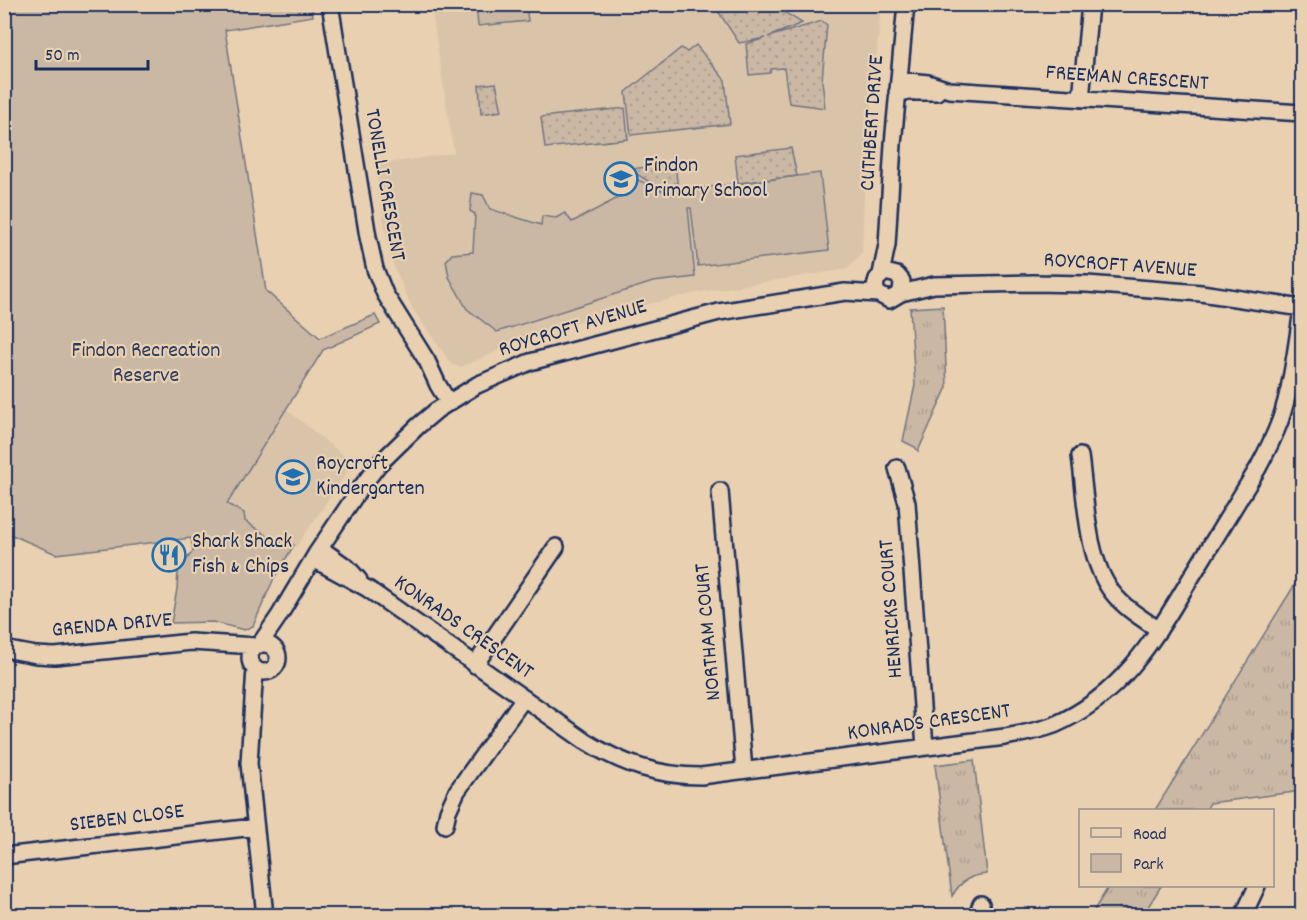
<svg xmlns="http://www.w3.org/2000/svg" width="1307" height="920" viewBox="0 0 1307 920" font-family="Dekko,sans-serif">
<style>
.built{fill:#d9c4aa}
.grass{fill:url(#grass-tufts);stroke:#727481;stroke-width:1.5}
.park{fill:#cab8a4;stroke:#727481;stroke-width:1.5}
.garden{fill:url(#garden-dots);stroke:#727481;stroke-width:1.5}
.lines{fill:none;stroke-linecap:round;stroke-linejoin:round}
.minor-casing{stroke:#1b2f5e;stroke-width:20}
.minor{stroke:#e8d0b0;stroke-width:15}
.labels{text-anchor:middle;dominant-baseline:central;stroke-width:4.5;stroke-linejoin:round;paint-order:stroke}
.street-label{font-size:22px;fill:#1b2f5e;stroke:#e8d0b0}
.poi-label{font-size:22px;fill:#1b2f5e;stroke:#e8d0b0;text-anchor:start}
.park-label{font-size:22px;fill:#2c3d65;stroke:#e8d0b0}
</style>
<defs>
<pattern id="grass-tufts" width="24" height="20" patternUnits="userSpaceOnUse" patternTransform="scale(1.5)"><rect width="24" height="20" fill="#cab8a4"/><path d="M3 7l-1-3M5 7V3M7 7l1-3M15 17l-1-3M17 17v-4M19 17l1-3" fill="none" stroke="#ad9e90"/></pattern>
<pattern id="garden-dots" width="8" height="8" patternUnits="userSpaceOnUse" patternTransform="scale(1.5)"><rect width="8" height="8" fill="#cab8a4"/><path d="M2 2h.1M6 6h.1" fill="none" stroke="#ad9e90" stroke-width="1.8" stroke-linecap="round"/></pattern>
</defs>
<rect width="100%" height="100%" fill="#e8d0b0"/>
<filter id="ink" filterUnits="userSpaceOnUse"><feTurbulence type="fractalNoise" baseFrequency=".0167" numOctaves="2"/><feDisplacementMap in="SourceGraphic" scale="12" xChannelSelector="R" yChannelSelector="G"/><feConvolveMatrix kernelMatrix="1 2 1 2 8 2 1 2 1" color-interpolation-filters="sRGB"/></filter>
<g filter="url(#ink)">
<path class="built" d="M431,5H881L864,192L862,253L847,269L700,292L590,318L516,343L461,367L452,365L413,309L393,265L387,240L375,165L454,153Z
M286,409L353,463L296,547L286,541L278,543L244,521L227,504Z"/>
<path class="grass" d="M943,306L947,387L918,451L915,447L903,441L915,385L910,308Z
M1302,573V791L1210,803L1206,810H1155Z
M974,760L987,874C970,875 961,881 952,896L935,765Z
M1109,886H1161L1143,915H1091Z"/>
<path class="park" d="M5,4L311,5L313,16L225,30L266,291L320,338L375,315L380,324L323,350L227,504L244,513L245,521L278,543L286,541L294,545L274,578L253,626L244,630L213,622L171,623L177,589L178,571L193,551L191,538L56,554L5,532Z
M476,5H526L528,21L478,26Z
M820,173L829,250L698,266L691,208H688L695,277L653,282L497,332L467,309L449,277L446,261L452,254L473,252L475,214L470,211L472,193L483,195L490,209L541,225L542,216L556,218L565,213L572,222L618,198L623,179L629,176L672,195L689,193V190Z"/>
<path class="garden" d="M714,5H781L779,9L802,23L768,37L822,21L827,25L822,80L825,108L789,103L784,68L771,69L770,73L749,75L746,44L766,38L739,43Z
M696,45L725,80L730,124L631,135L626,92L681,48L687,52Z
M496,83L502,111L481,114L479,85Z
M625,108L628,139L545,148L541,117Z
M791,148L797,176L738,183L735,155Z
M675,163L678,191L663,190L633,172L631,169Z"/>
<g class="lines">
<defs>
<path id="minor" d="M330,4L368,237L375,269L385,294L427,361L438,385L449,403
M899,80L928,83L949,90L1302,113
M897,92H937
M1081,99L1090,4
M881,274L887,245L893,144L906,4
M901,293L902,281L897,275L885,272L877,279L875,287L878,294L889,300L901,293L934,285L1033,283L1087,284L1201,293L1302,308
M1080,456C1086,498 1086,558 1112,592C1124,608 1143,619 1159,630
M897,468L907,503L925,747
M720,491L744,770
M320,548L348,568L359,580
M313,559L368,589L585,741C622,764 658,776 701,776L1005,737C1021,734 1038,731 1054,725C1121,696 1153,641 1189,581C1212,544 1235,506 1258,468C1266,453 1274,437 1280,421C1292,386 1296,347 1302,310
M260,644L279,616L316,554L359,490L379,464L418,426L437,410L477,385L530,362L719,312L845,292L878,294
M250 658a14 14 0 1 1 28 0a14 14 0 1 1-28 0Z
M4,649L36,655L55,656L191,642L256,646
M475,665L556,547
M255,668L249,763L265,916
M445,825L448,811L457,791L524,698
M4,856L254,827
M977,916L981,904
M1243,916L1257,886"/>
</defs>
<use href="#minor" class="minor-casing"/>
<use href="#minor" class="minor"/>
</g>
</g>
<defs>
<symbol id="school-ring" viewBox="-11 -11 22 22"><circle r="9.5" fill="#e8d0b0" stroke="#1f6fb2" stroke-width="1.5"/><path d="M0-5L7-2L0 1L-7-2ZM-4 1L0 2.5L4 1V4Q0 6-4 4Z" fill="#1f6fb2"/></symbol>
<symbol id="restaurant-ring" viewBox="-11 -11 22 22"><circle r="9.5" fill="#e8d0b0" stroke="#1f6fb2" stroke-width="1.5"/><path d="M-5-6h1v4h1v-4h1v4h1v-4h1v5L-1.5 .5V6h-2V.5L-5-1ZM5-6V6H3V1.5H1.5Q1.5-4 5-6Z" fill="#1f6fb2"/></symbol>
</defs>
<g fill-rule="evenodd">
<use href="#school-ring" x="602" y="160" width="38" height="38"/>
<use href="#school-ring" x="274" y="458" width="38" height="38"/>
<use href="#restaurant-ring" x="150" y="536" width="38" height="38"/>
</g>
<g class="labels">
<g class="street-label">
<text transform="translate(1127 79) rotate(4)">FREEMAN CRESCENT</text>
<text transform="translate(873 123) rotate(-86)">CUTHBERT DRIVE</text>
<text transform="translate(384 185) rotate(80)">TONELLI CRESCENT</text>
<text transform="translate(1120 266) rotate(4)">ROYCROFT AVENUE</text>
<text transform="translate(573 329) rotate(-17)">ROYCROFT AVENUE</text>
<text transform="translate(892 609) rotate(-94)">HENRICKS COURT</text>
<text transform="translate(112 626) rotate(-5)">GRENDA DRIVE</text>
<text transform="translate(463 628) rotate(35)">KONRADS CRESCENT</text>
<text transform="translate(709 632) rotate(-95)">NORTHAM COURT</text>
<text transform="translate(929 723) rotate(-8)">KONRADS CRESCENT</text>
<text transform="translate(127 819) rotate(-7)">SIEBEN CLOSE</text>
</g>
<g class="poi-label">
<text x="644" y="166">Findon<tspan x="644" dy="25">Primary School</tspan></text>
<text x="316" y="464">Roycroft<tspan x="316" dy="25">Kindergarten</tspan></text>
<text x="192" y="542">Shark Shack<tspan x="192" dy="25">Fish &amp; Chips</tspan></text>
</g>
<g class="park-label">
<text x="146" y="351">Findon Recreation<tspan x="146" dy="25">Reserve</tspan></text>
</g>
</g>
<rect width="1307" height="920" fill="none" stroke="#e8d0b0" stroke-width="24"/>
<rect x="12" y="12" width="1283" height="896" fill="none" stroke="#1b2f5e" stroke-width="2" filter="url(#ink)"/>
<rect x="1079" y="809" width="195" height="78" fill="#e8d0b0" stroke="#96908f" stroke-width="1.5"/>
<rect x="1091" y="828" width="30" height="9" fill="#e8d0b0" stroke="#96908f" stroke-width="1.5"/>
<text x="1133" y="839" font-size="18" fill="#1b2f5e">Road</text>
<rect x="1091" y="854" width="30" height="18" fill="#cab8a4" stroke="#96908f" stroke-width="1.5"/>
<text x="1133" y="869" font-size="18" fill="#1b2f5e">Park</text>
<path d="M36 60v9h112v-9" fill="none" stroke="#1b2f5e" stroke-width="3"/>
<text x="45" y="60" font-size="18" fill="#1b2f5e" stroke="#e8d0b0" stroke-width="4.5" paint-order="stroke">50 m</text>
</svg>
